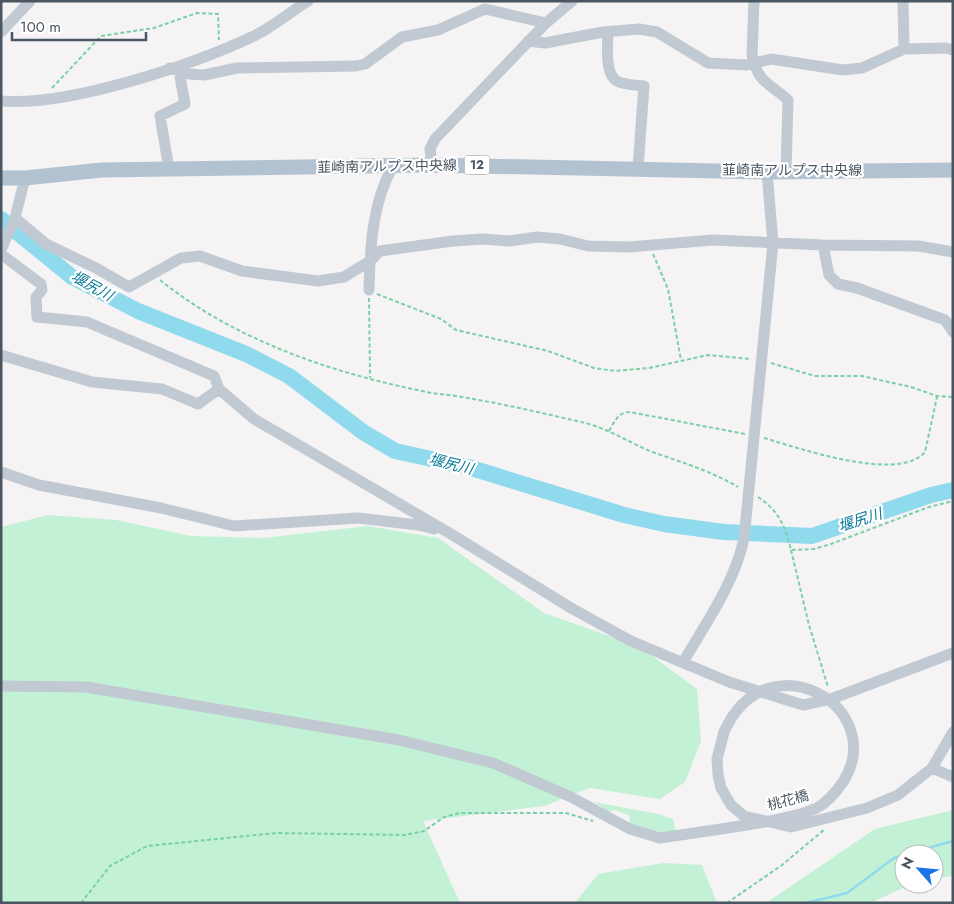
<svg xmlns="http://www.w3.org/2000/svg" width="954" height="904" viewBox="0 0 954 904" font-family="Jost,'Noto Sans JP',sans-serif">
<style>
.green{fill:#c3f1d5}
.lines{fill:none;stroke-linecap:round;stroke-linejoin:round}
.stream{stroke:#90daee;stroke-width:2.5}
.river{stroke:#90daee;stroke-width:16}
.path{stroke:#7ad0a6;stroke-width:2;stroke-dasharray:4 2.5;stroke-linecap:butt}
.minor{stroke:#c1cad2;stroke-width:11}
.major{stroke:#b3c2d1;stroke-width:15}
.minor-bridge{stroke:#c1cad2;stroke-width:11}
.labels{text-anchor:middle;dominant-baseline:central;stroke-width:4.5;stroke-linejoin:round;paint-order:stroke}
.shield{fill:#fff;stroke:#808990;stroke-width:1}
.shield-label{font-size:12px;font-weight:bold;fill:#4a5661}
.street-label{font-size:14px;fill:#4a5661;stroke:#fff}
.water-label{font-size:15px;font-style:italic;fill:#0c7c9b;stroke:#fff}
</style>
<rect width="100%" height="100%" fill="#f5f3f3"/>
<path class="green" d="M48,515L116,520L191,536L263,538L368,526L438,538L544,613L640,647L697,689L701,741L685,782L660,799L590,788L544,806L423,821L460,903H1V527Z
M594,802L658,814L673,819L676,831L660,838L630,829L629,815L614,810L609,812Z
M953,810V876L934,879V854H904V884H912L870,903H766L875,829Z
M664,863L702,865L717,903H575L598,874Z"/>
<g class="lines">
<path class="stream" d="M906,854L953,841
M806,903L847,893L894,858L904,855"/>
<path class="river" d="M1,219L72,277L138,311L246,354L289,376L363,432L395,451L468,467L624,515L664,524L724,532L812,536L931,495L953,490"/>
<path class="path" d="M52,88L101,36L154,28L197,13L218,14L219,40
M653,254L668,289L681,360
M160,280C235,340 329,372 422,391C433,394 444,394 456,396C499,403 543,413 585,423C610,429 631,444 655,453C684,463 711,471 738,487
M377,294L441,319L456,330L548,351L594,368L615,371L649,368L708,355L751,359
M369,298L370,378
M771,363L815,376H862L911,387L937,396L953,397
M609,431C615,421 618,412 630,412L745,434
M764,438C799,448 898,483 925,452L937,397
M758,497C779,511 785,526 791,550L814,549L831,544L929,507L953,501
M791,550L809,625L828,687
M81,903L110,866L147,846L276,833L405,835L424,831L444,817L460,813H566L593,821
M727,903L782,865L825,829"/>
<path class="minor" d="M754,1L752,55C758,83 769,83 788,100L786,171
M903,1L904,49
M1,32L30,1
M608,32C608,44 604,74 617,81C624,85 637,85 644,86L638,168
M528,41L545,43L603,32L639,29L657,32L708,63L747,65L771,59L843,70L862,68L904,49L946,48L953,50
M170,68L189,74L204,75L237,68L356,66L365,64L402,37L438,30L485,9L546,23
M1,101C68,107 192,65 254,36C273,27 290,12 308,1
M432,165L430,149L435,139L546,23L572,1
M169,169L160,116L185,104L179,71
M15,218L46,244L96,268L129,287L181,258L200,256L242,271L318,281L344,277L370,261L380,251L453,241L482,239L510,241L537,237L560,239L588,246L629,247L713,240L823,245L918,246L953,252
M823,245L829,275L838,284L857,288L945,320L953,332
M1,250L15,218L25,178
M1,254L41,284L42,290L36,297L37,317L87,322L214,376L219,389L254,419L451,534L571,608L631,641L729,682L803,705L831,699L953,653
M369,290C370,248 372,203 393,166
M1,355L92,382L162,389L198,404L219,389
M1,472L39,485L161,508L234,526L358,518L418,525L434,529
M683,662C706,623 734,584 744,539L773,243L767,172
M1,686L86,687L399,740L493,763L571,797L630,829L660,838
M724,732L717,759L718,775L721,788L731,805L744,816L791,827L867,808L898,795L932,768L953,732
M932,768L953,777"/>
<path class="major" d="M1,178H25L102,170L432,165L767,172L953,170"/>
<path class="minor-bridge" d="M660,838C695,833 730,828 765,822C783,818 800,816 817,808C828,802 836,792 843,782C890,707 767,636 724,732"/>
</g>
<g class="labels">
<rect class="shield" x="464.5" y="155.5" width="25" height="19" rx="4"/>
<g class="shield-label">
<text x="477" y="165">12</text>
</g>
<g class="street-label">
<text transform="translate(387 166) rotate(-1)">韮崎南アルプス中央線</text>
<text x="792" y="170">韮崎南アルプス中央線</text>
<text transform="translate(788 800) rotate(-15)">桃花橋</text>
</g>
<g class="water-label">
<text transform="translate(92 286) rotate(29)">堰尻川</text>
<text transform="translate(451 464) rotate(14)">堰尻川</text>
<text transform="translate(860 520) rotate(-18)">堰尻川</text>
</g>
</g>
<rect width="954" height="904" fill="none" stroke="#4a5661" stroke-width="5"/>
<g transform="translate(919 869) rotate(297)"><circle r="24" fill="#ffffff" stroke="#b7bbc0"/>
<path d="M0-4L9 19L0 12L-9 19Z" fill="#1a73e8"/>
<text y="-8" font-size="14" font-weight="bold" text-anchor="middle" fill="#4a5661">N</text>
</g>
<path d="M12 32v8h134v-8" fill="none" stroke="#4a5661" stroke-width="2.5"/>
<text x="20" y="32" font-size="15" fill="#4a5661" stroke="#ffffff" stroke-width="4" paint-order="stroke">100 m</text>
</svg>
